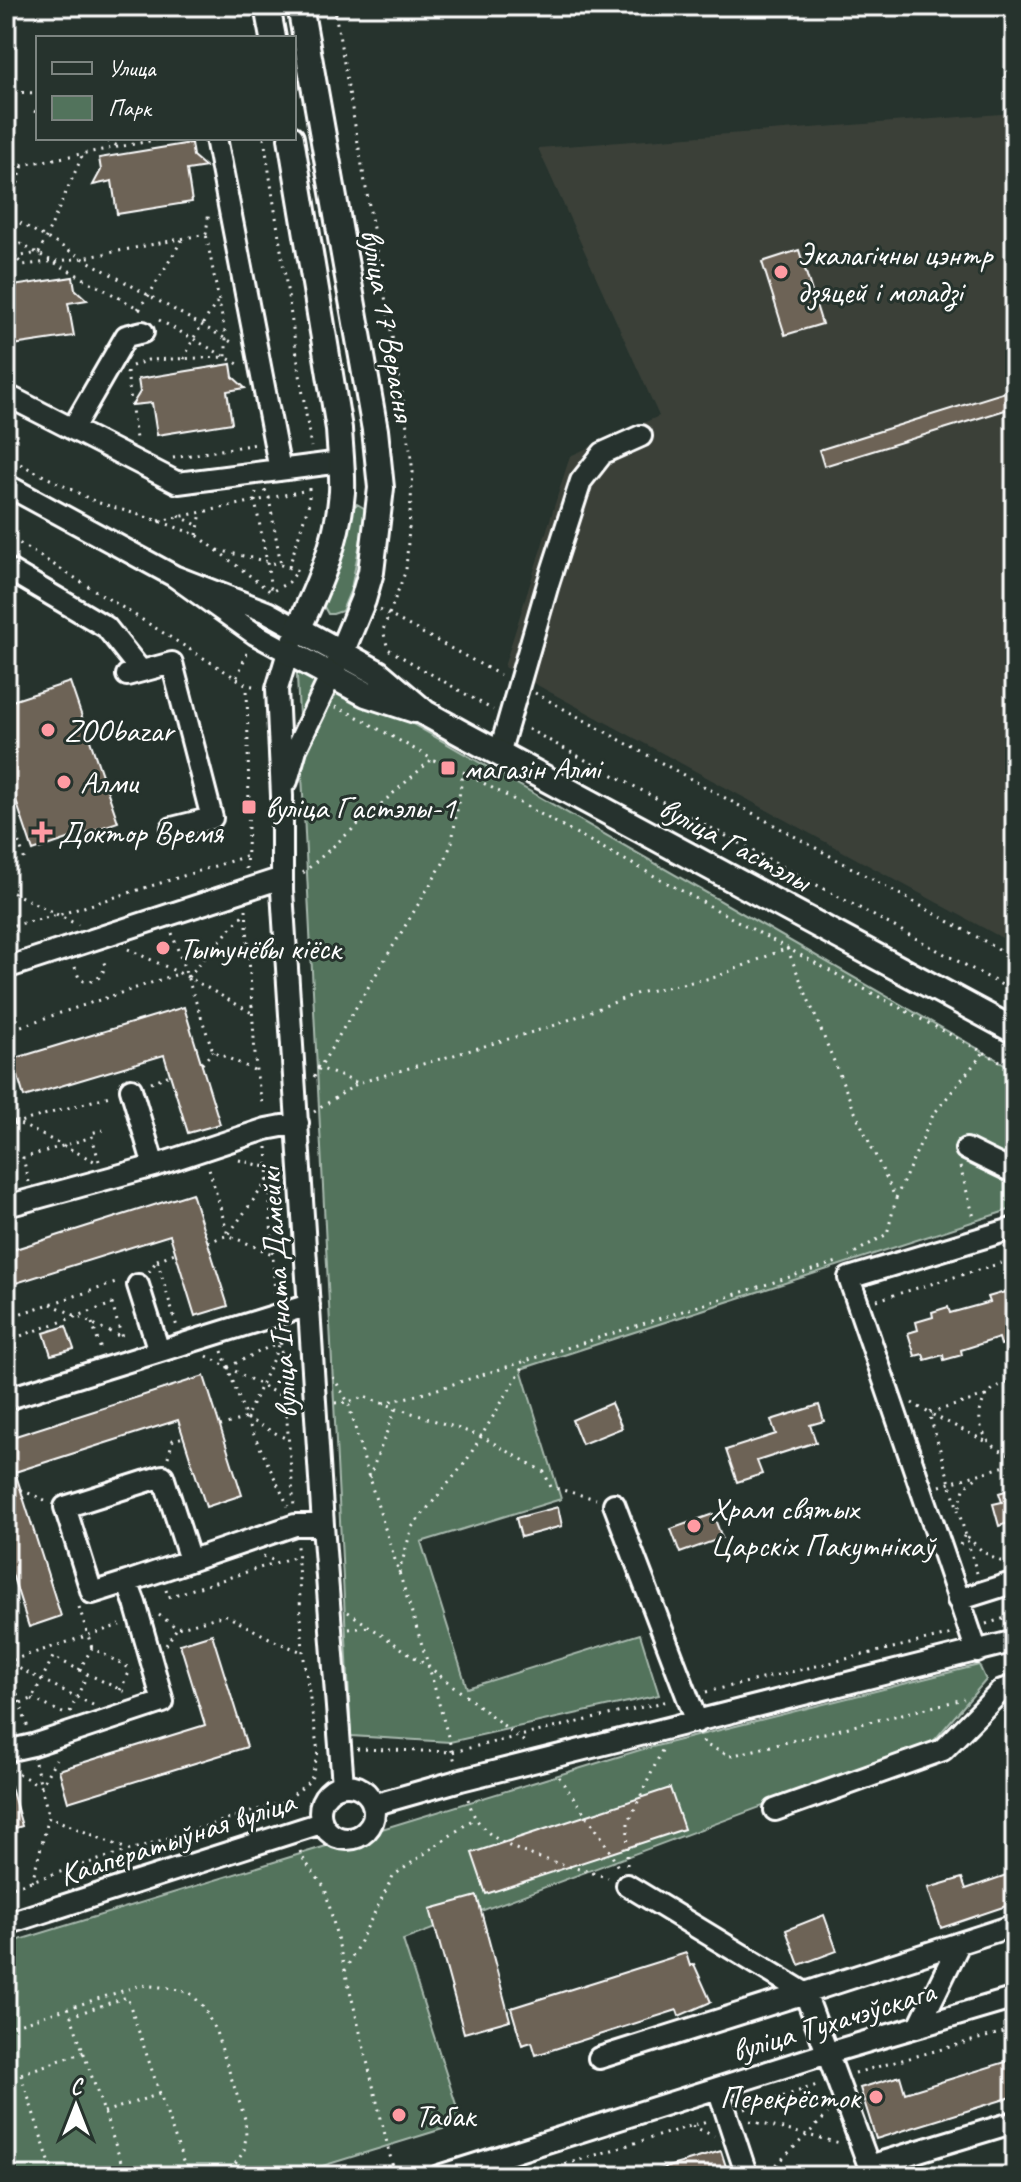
<svg xmlns="http://www.w3.org/2000/svg" width="1021" height="2182" viewBox="0 0 1021 2182" font-family="Caveat,sans-serif">
<style>
.built{fill:#3b4139}
.green{fill:#52735c;stroke:#a8b9ae;stroke-width:2}
.building{fill:#6d6356;stroke:#fff;stroke-width:2}
.lines{fill:none;stroke-linecap:round;stroke-linejoin:round}
.minor-casing{stroke:#fff;stroke-width:26}
.major-casing{stroke:#fff;stroke-width:30}
.path{stroke:#fff;stroke-width:3;stroke-dasharray:2 6;stroke-linecap:butt}
.minor{stroke:#26332d;stroke-width:20}
.major{stroke:#26332d;stroke-width:24}
.poi-dot{fill:#ff9aa2;stroke:#26332d;stroke-width:3}
.labels{text-anchor:middle;dominant-baseline:central;stroke-width:6;stroke-linejoin:round;paint-order:stroke}
.poi-label{font-size:32px;fill:#fff;stroke:#26332d;text-anchor:start}
.street-label{font-size:32px;fill:#fff;stroke:#26332d}
</style>
<rect width="100%" height="100%" fill="#26332d"/>
<filter id="ink" filterUnits="userSpaceOnUse"><feTurbulence type="fractalNoise" baseFrequency=".0125" numOctaves="2"/><feDisplacementMap in="SourceGraphic" scale="16" xChannelSelector="R" yChannelSelector="G"/><feConvolveMatrix kernelMatrix="1 2 1 2 8 2 1 2 1" color-interpolation-filters="sRGB"/></filter>
<g filter="url(#ink)">
<path class="built" d="M1015,113V945L504,667L570,456L659,416L538,148Z"/>
<path class="green" d="M357,504L364,508L365,517L351,589L342,611L333,614H328L323,605V601L336,572L353,507Z
M296,657L1015,1070V1208L521,1369L561,1499L421,1542L467,1688L640,1634L659,1695L450,1742L351,1736Z
M979,1665L986,1680L932,1743L403,1940L462,2123L290,2176H6V1944L640,1750Z"/>
<path class="building" d="M191,143L193,156L206,167L187,170L192,202L117,214L112,181L93,185L101,170L99,158Z
M799,250L822,324L785,335L762,262Z
M73,277L75,289L87,300L68,303L74,336L6,346V287Z
M231,364L233,377L245,388L227,391L232,423L157,435L152,403L132,405L140,392L138,379Z
M1015,389V407L824,466L819,450Z
M70,682L118,822L33,851L6,771V703Z
M184,1007L220,1124L188,1133L164,1055L24,1097L13,1059Z
M192,1193L228,1306L195,1316L170,1235L16,1283L6,1252Z
M1005,1292L1006,1298L1015,1295V1341L1001,1345L999,1338L961,1350L962,1355L944,1360L943,1355L925,1360L923,1354L915,1356L908,1333L918,1330L916,1322L933,1317L932,1312L948,1307L950,1313L990,1302L988,1297Z
M66,1326L74,1349L51,1355L44,1333Z
M204,1376L242,1495L206,1507L178,1420L15,1472L61,1616L29,1627L6,1555V1439Z
M611,1403L622,1428L582,1444L572,1420Z
M819,1405L824,1421L810,1425L816,1442L757,1461L762,1474L737,1482L726,1450L776,1434L771,1420Z
M1015,1488V1534H1011L1008,1523L999,1526L993,1504L1002,1502L999,1493Z
M558,1507L562,1526L521,1537L516,1518Z
M713,1514L722,1538L680,1553L671,1529Z
M212,1634L247,1747L68,1802L59,1770L205,1725L180,1644Z
M10,1784L22,1826L6,1831V1785Z
M670,1788L684,1829L486,1894L472,1853Z
M1012,1873L1015,1884V1903L941,1928L928,1888L962,1878L966,1889Z
M477,1896L510,2020L464,2033L430,1909Z
M824,1915L837,1951L799,1965L786,1930Z
M686,1953L690,1966L694,1964L711,2002L679,2016L677,2010L536,2055L532,2042L522,2045L511,2008Z
M1015,2059V2096L876,2139L860,2088L900,2076L905,2093Z
M721,2151L729,2176H651V2172Z"/>
<g class="lines">
<defs>
<path id="minor" d="M216,138L280,470
M6,395L178,483L341,462
M73,428L126,336L143,332
M6,485L174,576L255,634L288,652
M6,568L106,627L141,671
M174,576L267,612L298,629L288,652L277,689L282,796V891L323,1525L343,1785
M127,675L172,663L212,818L172,828
M499,754L548,584L581,481L603,453L641,436
M287,781L296,749L337,663
M6,968L282,878
M131,1089L154,1166
M966,1149L1015,1173
M7,1206L154,1166L266,1129L298,1123
M138,1285L159,1351
M6,1399L309,1305
M614,1504L697,1722
M127,1582L92,1593L65,1507L163,1476L190,1560
M958,1600L1015,1582
M977,1652L849,1278L1015,1228
M6,1751L33,1745L163,1702L135,1603L127,1582L295,1525H323
M320 1812a27 27 0 1 1 54 0a27 27 0 1 1-54 0Z
M373,1805L461,1780L1015,1641
M775,1810L943,1750L1002,1690L1015,1686
M627,1885L805,1993
M6,1924L321,1823
M1015,1925L805,1993L869,2166L1015,2122
M919,2026L959,1944
M599,2058L805,1993
M718,2088L747,2176
M439,2176L828,2053L1015,1998"/>
<path id="major" d="M267,6L273,38
M300,6L375,430L381,488L371,572L363,600L341,653
M291,138L339,429C340,450 343,471 342,492C338,541 319,585 298,629L378,673L425,713L463,734L1015,1031
M288,652L366,694L415,710"/>
</defs>
<use href="#minor" class="minor-casing"/>
<use href="#major" class="major-casing"/>
<path class="path" d="M334,6L404,405L413,472L406,570L383,630L388,649L493,710
M6,92L38,93
M34,111L38,113
M100,138L118,146
M264,138L311,447
M6,168L166,138
M6,215L235,344
M6,236L145,312
M10,238L8,216L23,165
M15,257L39,253L84,152
M6,264L15,257L23,265L83,258L206,234L209,211
M138,309L149,295L183,238
M159,320L240,365
M184,359L193,339L217,302
M132,366L148,360L226,357V338L206,234
M127,372L136,439
M6,457L96,502L159,521L197,535L271,592L289,582L298,570
M173,458L256,444
M265,490L269,498L281,565
M256,492L255,501L267,562L271,590
M179,516L199,526
M159,521L308,490
M6,535L247,685L259,687
M197,535L201,512
M218,550L281,565L301,572
M289,567L309,503V486
M380,610L500,675
M237,677L247,653
M535,693L1015,958
M335,707L354,715L448,768L463,772L787,948L1015,1069
M528,729L1015,992
M6,804L26,864
M246,869L249,807L247,685
M303,873L432,759
M6,889L78,925
M246,909L256,1071L263,1108
M6,927L58,915L247,856
M172,933L213,1051L256,1071
M128,949L188,977L252,1013
M75,967L79,978L84,981C96,983 103,976 105,965L102,958
M188,977L246,911
M6,1031L181,973
M202,1064L213,1051
M317,1067L358,1083
M314,1077L445,860L452,842L463,772
M151,1082L170,1075
M314,1112L358,1083L553,1026L638,993L716,977L787,948L855,1112L896,1199L887,1234L849,1256
M6,1117L96,1162
M6,1126L113,1095
M267,1147L275,1296
M239,1160L266,1167
M99,1161L91,1133L103,1130
M960,1167L975,1221
M268,1180L228,1235L272,1254
M29,1182L23,1158L92,1137
M896,1198L933,1115L984,1052
M208,1242L228,1235L209,1168
M157,1260L175,1253
M149,1272L157,1260L177,1327
M877,1300L1015,1259
M51,1304L123,1338
M6,1318L119,1282
M92,1323L101,1350
M280,1335L294,1507
M6,1341L112,1304L122,1338
M222,1351L246,1418L288,1506
M207,1356L285,1398
M228,1367L281,1341L246,1418L289,1440
M333,1377L348,1402L369,1478L429,1667L455,1762
M1015,1382C969,1384 967,1447 1015,1455
M335,1403L348,1402L364,1397L481,1436L544,1472L551,1487L596,1499
M383,1403L425,1393L837,1262
M912,1403L929,1413L987,1442
M220,1426L246,1418
M168,1457L173,1440L184,1437
M369,1478L396,1408
M940,1486L1015,1463
M21,1490L47,1501
M959,1507L964,1489L977,1477
M960,1545L965,1534C977,1547 989,1559 1007,1563
M263,1556L277,1562
M399,1573L412,1527L465,1463L526,1362
M977,1573L929,1413L989,1395
M166,1590L168,1597L297,1556
M79,1607L92,1648
M348,1612L429,1667L526,1743
M159,1615L177,1628L225,1615L277,1642L302,1652
M986,1624L1015,1615
M349,1629L369,1627
M166,1645L177,1628
M7,1663L28,1728
M79,1670L92,1648L133,1670
M120,1690L131,1669
M706,1692L952,1634
M32,1699L65,1714
M93,1705L6,1662L120,1625
M6,1708L32,1699L53,1657L127,1693
M70,1712L87,1675
M703,1741L704,1744L730,1756L964,1699
M357,1749L452,1752L668,1701
M35,1763L49,1817
M11,1770L41,1786L56,1759
M559,1777L603,1839L618,1867
M468,1799C470,1805 472,1812 475,1817C498,1856 569,1863 608,1878
M300,1851L304,1860L325,1888L395,2176
M627,1865L628,1823L663,1748
M32,1881L49,1817L129,1850
M6,1889L286,1801L311,1780L318,1752L303,1652L297,1546
M6,1967L16,1940
M345,1971L393,1876L475,1818
M6,2028L141,1985L170,1988L190,1993L203,2006L216,2032L245,2119L246,2136L244,2151L227,2176
M855,2073L1015,2029
M21,2075L54,2176
M6,2079L84,2052
M801,2092L827,2105
M745,2109L817,2085
M104,2112L160,2094
M750,2121L840,2143
M692,2126L714,2136
M100,2176L123,2168
M126,2176L71,2016L127,1997L188,2176
M527,2176L707,2121
M765,2176L828,2114"/>
<use href="#minor" class="minor"/>
<use href="#major" class="major"/>
</g>
</g>
<g class="poi-dot">
<circle cx="781" cy="272" r="8"/>
<circle cx="48" cy="730" r="8"/>
<rect x="440" y="760" width="16" height="16" rx="4"/>
<circle cx="64" cy="782" r="8"/>
<rect x="241" y="799" width="16" height="16" rx="4"/>
<path d="M38 820h8v8h8v8h-8v8h-8v-8h-8v-8h8z"/>
<circle cx="163" cy="948" r="8"/>
<circle cx="694" cy="1526" r="8"/>
<circle cx="876" cy="2097" r="8"/>
<circle cx="399" cy="2115" r="8"/>
</g>
<g class="labels">
<g class="poi-label">
<text x="797" y="254">Экалагічны цэнтр<tspan x="797" dy="37">дзяцей і моладзі</tspan></text>
<text x="64" y="730">ZOObazar</text>
<text x="464" y="768">магазін Алмі</text>
<text x="80" y="782">Алми</text>
<text x="265" y="807">вуліца Гастэлы-1</text>
<text x="58" y="832">Доктор Время</text>
<text x="179" y="948">Тытунёвы кіёск</text>
<text x="710" y="1508">Храм святых<tspan x="710" dy="37">Царскіх Пакутнікаў</tspan></text>
<text x="860" y="2097" text-anchor="end">Перекрёсток</text>
<text x="415" y="2115">Табак</text>
</g>
<g class="street-label">
<text transform="translate(388 325) rotate(80)">вуліца 17 Верасня</text>
<text transform="translate(735 844) rotate(28)">вуліца Гастэлы</text>
<text transform="translate(278 1293) rotate(-94)">вуліца Ігната Дамейкі</text>
<text transform="translate(177 1838) rotate(-18)">Кааператыўная вуліца</text>
<text transform="translate(833 2021) rotate(-17)">вуліца Тухачэўскага</text>
</g>
</g>
<rect width="1021" height="2182" fill="none" stroke="#26332d" stroke-width="32"/>
<rect x="16" y="16" width="989" height="2150" fill="none" stroke="#fff" stroke-width="3" filter="url(#ink)"/>
<rect x="36" y="36" width="260" height="104" fill="#26332d" stroke="#7d8581" stroke-width="2"/>
<rect x="52" y="62" width="40" height="12" fill="#26332d" stroke="#7d8581" stroke-width="2"/>
<text x="108" y="76" font-size="24" fill="#ffffff">Улица</text>
<rect x="52" y="96" width="40" height="24" fill="#52735c" stroke="#7d8581" stroke-width="2"/>
<text x="108" y="116" font-size="24" fill="#ffffff">Парк</text>
<g transform="translate(76 2106)" stroke="#26332d" stroke-width="6" paint-order="stroke">
<path d="M0-6L14 30L0 20L-14 30Z" fill="#ffffff"/>
<text y="-12" font-size="22" font-weight="bold" text-anchor="middle" fill="#ffffff">С</text>
</g>
</svg>
